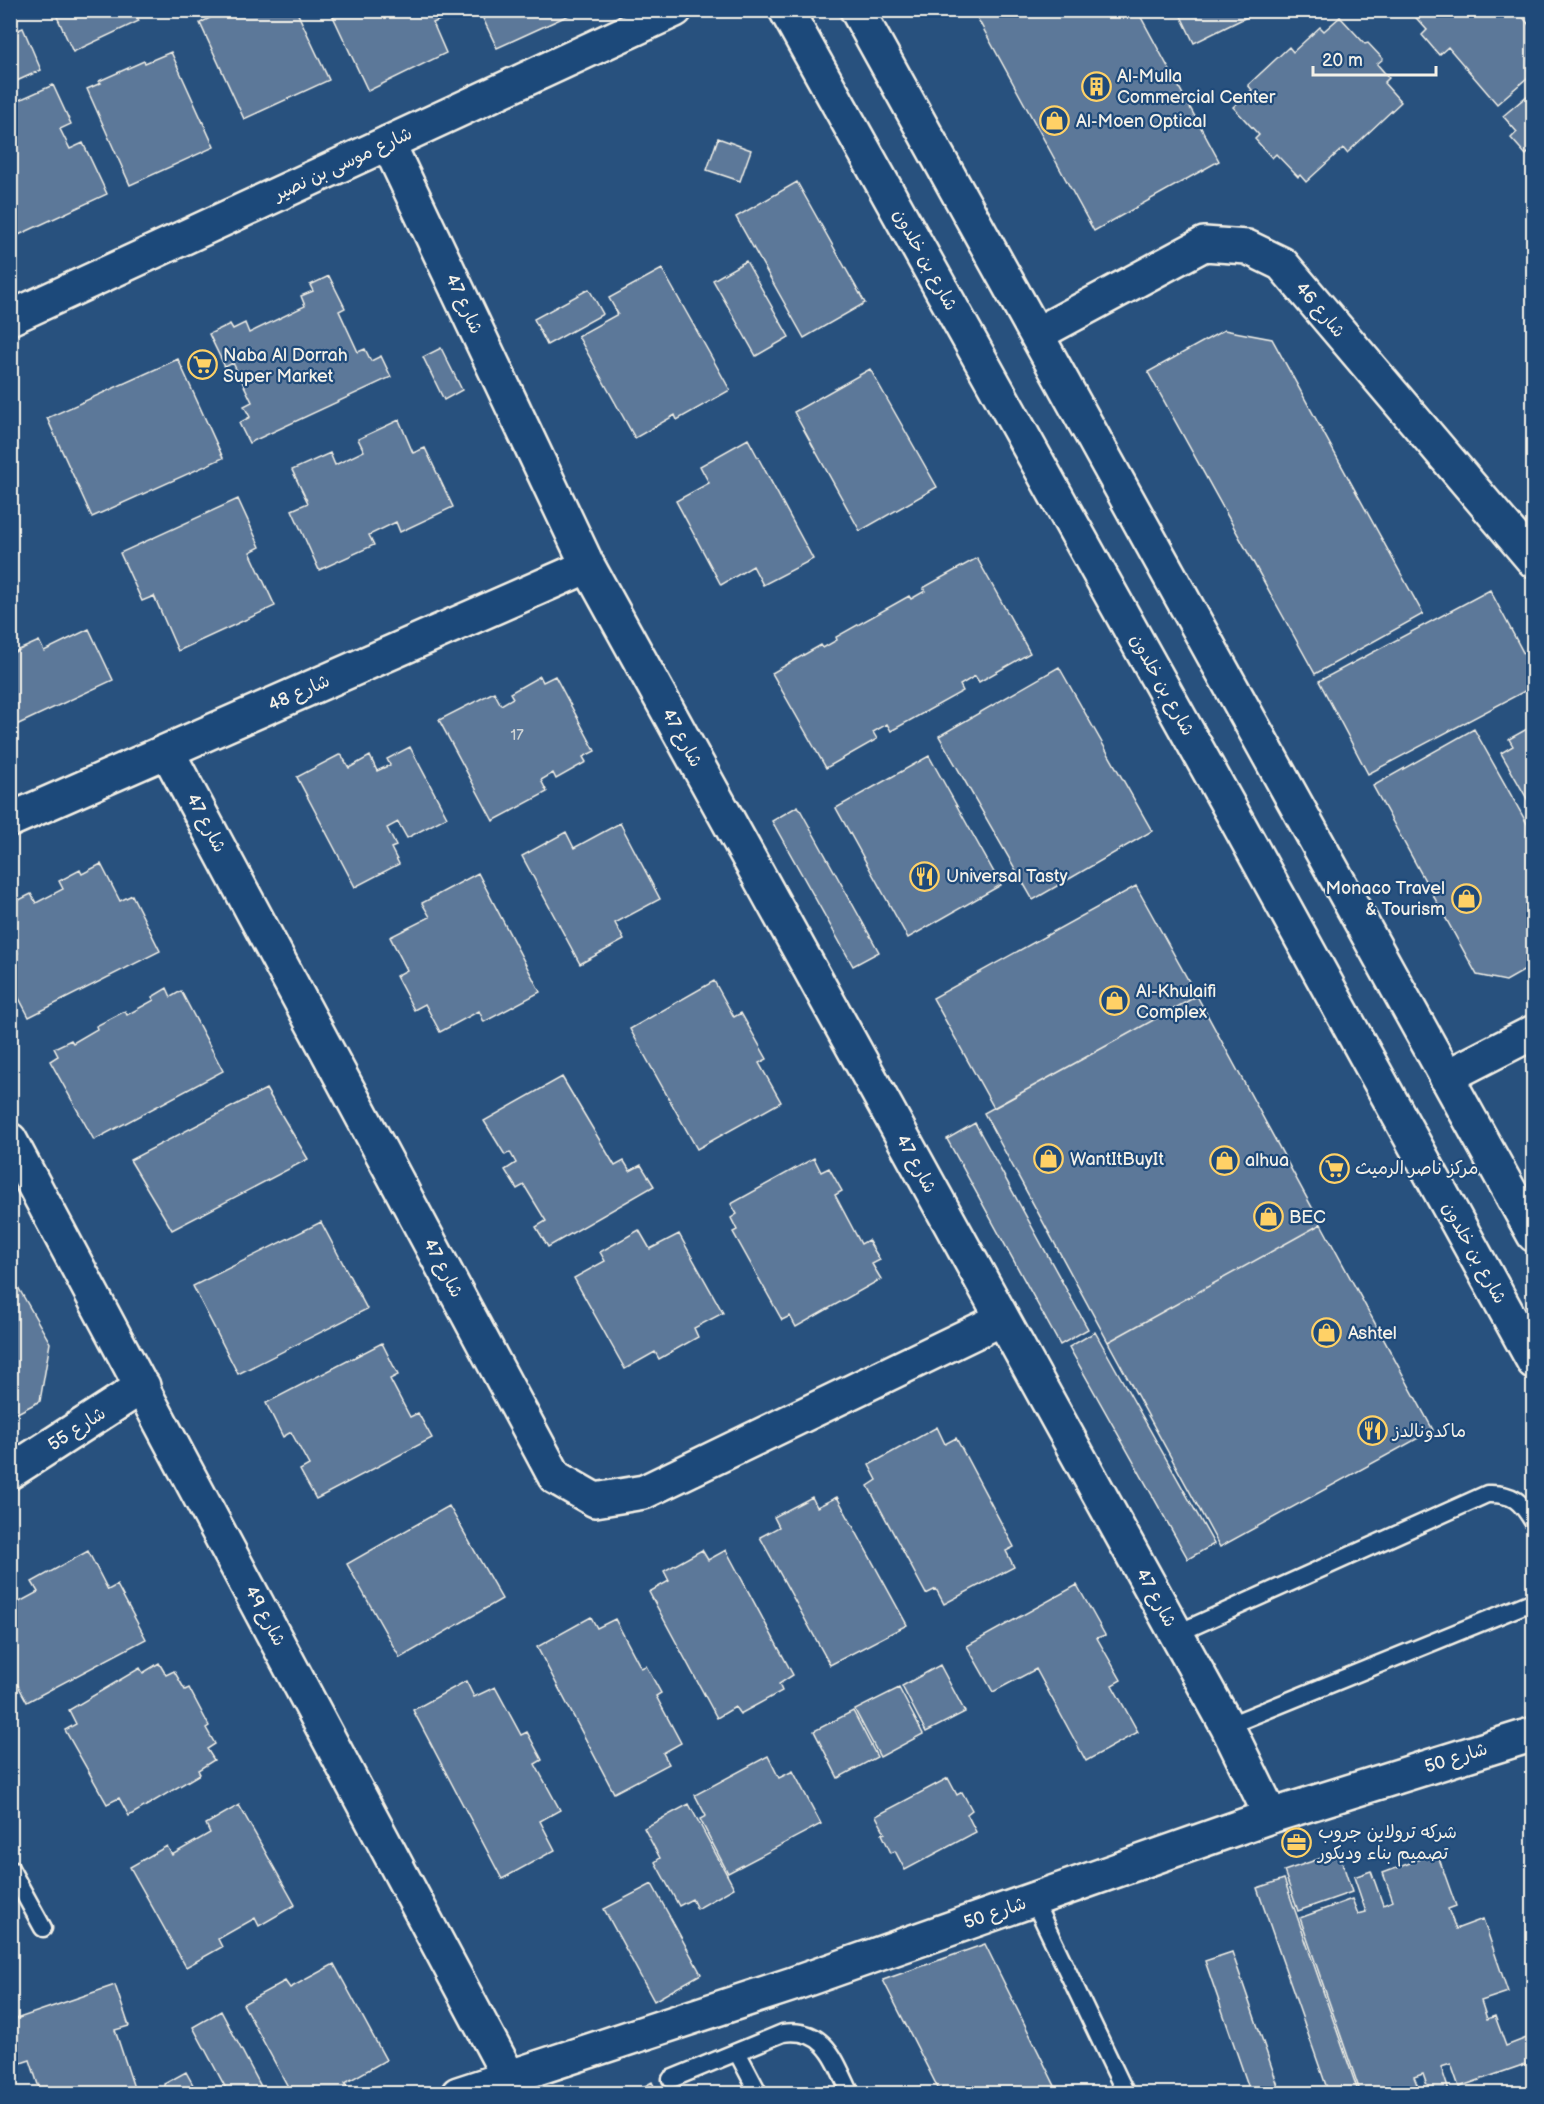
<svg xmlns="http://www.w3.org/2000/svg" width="1544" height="2104" viewBox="0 0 1544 2104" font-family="'Balsamiq Sans','Playpen Sans Arabic',sans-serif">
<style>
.building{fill:#5b7899;stroke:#f4f1e8;stroke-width:1.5}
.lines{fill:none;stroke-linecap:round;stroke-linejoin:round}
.lane-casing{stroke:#f4f1e8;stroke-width:21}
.street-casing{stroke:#f4f1e8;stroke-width:38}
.secondary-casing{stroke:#f4f1e8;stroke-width:38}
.lane{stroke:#1f4a7a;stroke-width:16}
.street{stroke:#1f4a7a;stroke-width:33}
.secondary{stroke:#1f4a7a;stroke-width:33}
.labels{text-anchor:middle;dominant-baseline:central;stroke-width:4.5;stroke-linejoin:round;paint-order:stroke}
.number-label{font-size:15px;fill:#ced3d4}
.poi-label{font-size:18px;fill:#f4f1e8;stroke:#1f4a7a;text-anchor:start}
.street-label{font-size:18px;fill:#f4f1e8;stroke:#1f4a7a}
</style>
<rect width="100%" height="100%" fill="#28517e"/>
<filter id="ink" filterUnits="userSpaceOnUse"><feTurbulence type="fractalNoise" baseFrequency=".0167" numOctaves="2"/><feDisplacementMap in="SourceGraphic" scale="12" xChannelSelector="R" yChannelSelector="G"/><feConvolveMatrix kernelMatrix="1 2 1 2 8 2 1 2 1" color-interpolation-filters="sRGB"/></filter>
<g filter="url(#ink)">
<path class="building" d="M54,10H134L139,21L73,52Z
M225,10H296L329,80L244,119L200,23Z
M330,10H441L444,18L433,23L446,53L368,91Z
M479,10H580L497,48Z
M973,10H1137L1219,161L1094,231Z
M1178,10H1261L1194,43Z
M1409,10H1517L1534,31V72L1497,104L1448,47L1439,55L1422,35L1427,30Z
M1340,17L1365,44L1368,43L1383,59L1377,64L1389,78L1384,83L1401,102L1347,153L1343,148L1306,182L1300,175L1298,177L1276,154L1272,158L1255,139L1259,135L1233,107L1252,90L1248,85L1289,47L1293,52L1320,27L1324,31Z
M23,28L41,70L10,84V33Z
M171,52L214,147L130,185L87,89L101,83L99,81L144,61L145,63Z
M53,85L71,124L60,129L70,149L83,143L107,194L12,238L10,104Z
M1534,90V158L1529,152L1526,155L1511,138L1517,132L1503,116Z
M718,138L751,150L740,181L707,170Z
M797,182L865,303L804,338L736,217Z
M746,261L789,337L756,356L713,280Z
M662,269L730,390L677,420L675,415L635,438L578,336L618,314L609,298Z
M329,276L345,308L339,311L358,352L365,349L371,361L381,356L391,377L249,443L239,423L250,417L244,406L252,402L233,363L225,367L209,334L230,324L233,329L245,323L249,333L305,306L301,296L313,291L310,285Z
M589,289L603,314L547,345L534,319Z
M1224,330L1272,339L1423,614L1315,674L1148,372Z
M441,348L462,390L444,400L423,357Z
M178,359L223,458L92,517L47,418Z
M870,369L937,487L860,531L794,412Z
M399,420L413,453L425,448L453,507L400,532L396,522L369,535L374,545L319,570L292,510L308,503L292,470L330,453L335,465L364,451L358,439Z
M748,439L813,559L763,585L753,566L721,585L676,501L709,483L700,466Z
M238,499L260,547L250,552L275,606L178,651L154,596L142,601L120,553Z
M977,558L1030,653L979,682L975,676L960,685L963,691L891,731L887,724L873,732L877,739L826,768L772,673L821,645L823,648L837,640L836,637L909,596L911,599L925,591L923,588Z
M1490,590L1534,673V686L1368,774L1319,681Z
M89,629L113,680L10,728V654L39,641L44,651Z
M1059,667L1152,831L1033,900L939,736Z
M540,676L543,682L555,676L595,751L583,757L586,762L556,779L553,773L541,780L547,792L493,821L439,720L494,692L501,705L513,698L510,693Z
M1534,725V811L1501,753L1513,746L1509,739Z
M1474,729L1534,836V965L1506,981L1477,975L1373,786Z
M410,747L447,817L407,838L398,822L387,828L396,846L391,848L399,864L355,887L297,777L341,754L349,768L370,756L377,771L390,765L387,759Z
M929,756L1001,885L908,938L836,808Z
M798,806L879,952L853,966L772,821Z
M620,823L660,899L615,923L624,940L580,964L522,856L566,832L574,848Z
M101,864L120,901L132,895L160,951L29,1017L10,981V957L18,953L10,938V912L14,910L11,904L31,894L36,903L63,889L59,881L80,870L82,874Z
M478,873L540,992L484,1022L479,1011L440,1032L425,1004L414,1010L396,976L407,970L390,937L430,917L422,903Z
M1136,886L1197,996L994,1108L933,998Z
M714,981L734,1017L741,1013L767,1059L759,1063L781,1102L697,1149L630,1029Z
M167,988L171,997L181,991L223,1071L94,1140L50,1061L58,1056L54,1048L71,1040L73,1043L97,1029L96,1026L125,1011L127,1015L154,1000L152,997Z
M1197,996L1321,1224L1108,1342L984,1113Z
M562,1077L615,1166L624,1161L630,1171L641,1165L654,1186L548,1247L536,1227L546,1221L524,1185L517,1189L505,1170L516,1163L510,1152L505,1155L484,1121Z
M266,1089L308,1159L172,1230L130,1160Z
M975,1123L1088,1329L1060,1345L947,1139Z
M814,1158L821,1172L829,1168L842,1191L835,1195L861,1244L868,1240L880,1260L872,1264L881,1279L796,1327L790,1316L782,1320L733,1232L737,1230L731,1218L737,1214L731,1204Z
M321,1222L367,1309L238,1374L193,1286Z
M1321,1224L1433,1430L1220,1547L1108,1342Z
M639,1230L650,1249L679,1234L723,1313L694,1328L698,1337L659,1359L655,1352L625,1369L574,1278L605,1261L600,1252Z
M10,1273L50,1343L40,1401L10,1417Z
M1095,1332L1214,1544L1188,1559L1069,1347Z
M382,1343L398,1375L390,1379L410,1417L418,1413L432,1438L316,1499L300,1470L309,1465L291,1432L283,1437L266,1403Z
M937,1427L945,1444L956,1438L1014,1547L1006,1551L1014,1567L944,1604L936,1589L926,1594L868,1486L877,1480L869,1465Z
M812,1497L817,1507L837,1497L907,1625L830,1665L760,1537L779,1527L774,1517Z
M449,1506L502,1599L400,1658L347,1564Z
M702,1550L708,1560L726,1550L793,1675L779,1684L782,1691L740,1714L735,1707L717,1718L649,1592L669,1581L664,1571Z
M88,1551L108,1590L117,1585L146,1639L27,1702L10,1671V1607L38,1592L32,1582Z
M1077,1585L1105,1635L1097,1638L1121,1680L1112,1685L1138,1732L1086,1761L1036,1669L993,1692L967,1646Z
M591,1617L597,1628L615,1619L641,1668L646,1666L661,1693L656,1696L681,1743L663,1753L669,1764L614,1793L537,1647Z
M159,1663L166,1675L174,1671L185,1690L189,1688L209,1726L206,1728L215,1744L207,1749L214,1760L198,1770L200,1774L129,1816L119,1798L107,1804L65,1730L76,1724L69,1710L140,1668L143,1673Z
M940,1665L965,1712L926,1732L902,1686Z
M466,1681L474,1697L495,1687L521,1735L527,1732L542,1760L535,1764L560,1810L540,1821L555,1850L502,1879L413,1710Z
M899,1688L923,1734L880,1757L855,1710Z
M853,1711L877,1757L838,1778L814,1731Z
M768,1756L779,1778L793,1771L821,1824L728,1873L700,1819L706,1816L695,1795Z
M948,1778L957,1795L962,1792L972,1810L967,1814L976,1832L905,1870L895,1851L891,1853L882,1834L885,1833L876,1816Z
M689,1804L734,1888L697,1909L692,1899L679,1906L655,1862L660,1858L644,1828Z
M239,1805L295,1905L259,1926L255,1918L218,1939L222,1947L186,1967L130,1867L167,1846L172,1855L210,1833L206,1824Z
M1339,1852L1352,1892L1298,1911L1284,1871Z
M1437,1853L1456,1906L1448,1909L1456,1929L1483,1919L1508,1992L1481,2001L1487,2019L1495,2016L1506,2046L1529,2037L1534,2052V2061L1459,2087L1451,2064L1441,2067L1450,2094H1430L1423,2074L1414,2077L1418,2087L1399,2094H1361L1300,1918L1352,1899L1358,1914L1366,1912L1354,1877L1371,1871L1383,1905L1393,1901L1383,1873Z
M1284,1879L1359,2094H1329L1257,1888Z
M652,1884L701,1974L654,2001L604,1909Z
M985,1944L1059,2094H941L883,1980Z
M1232,1952L1281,2094H1251L1205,1961Z
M334,1964L386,2060L345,2083L348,2089L339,2094H292L243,2004L285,1981L290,1988Z
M115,1985L129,2026L115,2030L136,2094H41L30,2060L15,2065L10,2051V2021Z
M221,2011L265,2094H229L193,2027Z
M186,2072L198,2094H169L164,2084Z
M652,2082L658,2094H631Z"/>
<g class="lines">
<defs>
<path id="lane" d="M1176,1634L1487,1494C1513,1493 1521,1501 1534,1523
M1227,1726L1534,1601
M10,1868L43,1928
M1033,1899L1126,2094
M737,2052L759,2094
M671,2079L783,2033C826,2027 835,2061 851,2094"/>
<path id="street" d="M388,143L588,566L1227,1726L1271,1816
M1037,334L1204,244L1247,247L1282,264L1534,561
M167,751L555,1477L595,1500L644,1492L1002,1319
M10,820L588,566
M1446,1077L1534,1032
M10,1140L518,2094
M10,1472L143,1386
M458,2094L793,1984L1271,1816L1534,1734"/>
<path id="secondary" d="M786,10L1232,812L1534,1362
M857,10L1534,1235
M10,318L675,10"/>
</defs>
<use href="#lane" class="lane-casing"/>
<use href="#street" class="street-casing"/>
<use href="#secondary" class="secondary-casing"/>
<use href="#lane" class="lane"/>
<use href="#street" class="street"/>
<use href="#secondary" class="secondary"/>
</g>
</g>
<defs>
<symbol id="building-ring" viewBox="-11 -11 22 22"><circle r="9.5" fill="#1f4a7a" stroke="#ffd166" stroke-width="1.5"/><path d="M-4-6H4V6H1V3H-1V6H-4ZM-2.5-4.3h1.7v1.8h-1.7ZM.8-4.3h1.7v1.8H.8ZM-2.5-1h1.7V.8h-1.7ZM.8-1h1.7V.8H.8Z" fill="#ffd166"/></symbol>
<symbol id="shop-ring" viewBox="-11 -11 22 22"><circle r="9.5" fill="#1f4a7a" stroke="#ffd166" stroke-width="1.5"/><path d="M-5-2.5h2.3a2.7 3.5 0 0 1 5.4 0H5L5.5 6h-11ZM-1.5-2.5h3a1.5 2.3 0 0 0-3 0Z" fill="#ffd166"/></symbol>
<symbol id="supermarket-ring" viewBox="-11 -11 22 22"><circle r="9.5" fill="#1f4a7a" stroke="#ffd166" stroke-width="1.5"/><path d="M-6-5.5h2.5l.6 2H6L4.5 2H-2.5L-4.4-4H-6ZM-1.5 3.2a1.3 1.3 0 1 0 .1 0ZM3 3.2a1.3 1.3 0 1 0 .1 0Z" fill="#ffd166"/></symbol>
<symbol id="restaurant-ring" viewBox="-11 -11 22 22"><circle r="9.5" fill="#1f4a7a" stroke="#ffd166" stroke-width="1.5"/><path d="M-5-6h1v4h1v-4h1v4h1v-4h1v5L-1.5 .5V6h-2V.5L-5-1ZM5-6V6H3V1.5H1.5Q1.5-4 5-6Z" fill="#ffd166"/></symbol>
<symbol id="office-ring" viewBox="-11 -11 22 22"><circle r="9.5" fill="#1f4a7a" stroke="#ffd166" stroke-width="1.5"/><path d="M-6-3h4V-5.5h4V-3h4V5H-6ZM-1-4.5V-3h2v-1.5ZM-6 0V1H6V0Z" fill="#ffd166"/></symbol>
</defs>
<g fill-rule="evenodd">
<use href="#building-ring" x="1080" y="70" width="33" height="33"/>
<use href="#shop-ring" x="1038" y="104" width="33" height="33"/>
<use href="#supermarket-ring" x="186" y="348" width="33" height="33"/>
<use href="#restaurant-ring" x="908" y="860" width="33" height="33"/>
<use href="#shop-ring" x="1450" y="882" width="33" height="33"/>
<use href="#shop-ring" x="1098" y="984" width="33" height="33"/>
<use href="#shop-ring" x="1032" y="1142" width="33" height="33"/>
<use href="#shop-ring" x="1208" y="1144" width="33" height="33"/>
<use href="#supermarket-ring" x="1318" y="1152" width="33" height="33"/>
<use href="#shop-ring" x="1252" y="1200" width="33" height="33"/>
<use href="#shop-ring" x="1310" y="1316" width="33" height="33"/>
<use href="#restaurant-ring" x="1356" y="1414" width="33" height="33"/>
<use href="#office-ring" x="1280" y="1826" width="33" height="33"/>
</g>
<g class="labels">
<g class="number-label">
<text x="517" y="735">17</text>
</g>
<g class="poi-label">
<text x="1117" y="76">Al-Mulla<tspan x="1117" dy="21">Commercial Center</tspan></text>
<text x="1076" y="121">Al-Moen Optical</text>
<text x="223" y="355">Naba Al Dorrah<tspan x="223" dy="21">Super Market</tspan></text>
<text x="946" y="876">Universal Tasty</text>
<text x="1445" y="888" text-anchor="end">Monaco Travel<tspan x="1445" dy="21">&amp; Tourism</tspan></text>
<text x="1136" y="991">Al-Khulaifi<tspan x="1136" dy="21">Complex</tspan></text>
<text x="1070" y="1159">WantItBuyIt</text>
<text x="1245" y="1160">alhua</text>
<text x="1355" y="1168">مركز ناصر الرميث</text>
<text x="1289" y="1217">BEC</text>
<text x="1348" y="1333">Ashtel</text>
<text x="1393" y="1431">ماكدونالدز</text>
<text x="1318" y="1832">شركه ترولاين جروب<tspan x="1318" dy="21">تصميم بناء وديكور</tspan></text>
</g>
<g class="street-label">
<text transform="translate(343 164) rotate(-25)">شارع موسى بن نصير</text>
<text transform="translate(925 260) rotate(61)">شارع بن خلدون</text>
<text transform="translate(464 304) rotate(65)">شارع 47</text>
<text transform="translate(1320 310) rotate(50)">شارع 46</text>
<text transform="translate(1162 685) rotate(61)">شارع بن خلدون</text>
<text transform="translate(299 693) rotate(-24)">شارع 48</text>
<text transform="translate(682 738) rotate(61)">شارع 47</text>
<text transform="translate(206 823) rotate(62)">شارع 47</text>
<text transform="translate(916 1164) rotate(61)">شارع 47</text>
<text transform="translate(1474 1253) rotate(61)">شارع بن خلدون</text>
<text transform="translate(443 1268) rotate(62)">شارع 47</text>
<text transform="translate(77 1429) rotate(-33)">شارع 55</text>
<text transform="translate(1156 1598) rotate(61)">شارع 47</text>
<text transform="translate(265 1616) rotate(62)">شارع 49</text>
<text transform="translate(1456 1758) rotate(-17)">شارع 50</text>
<text transform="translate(995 1913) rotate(-19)">شارع 50</text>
</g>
</g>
<rect width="1544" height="2104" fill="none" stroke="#1f4a7a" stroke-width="36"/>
<rect x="18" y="18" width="1508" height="2068" fill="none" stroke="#f4f1e8" stroke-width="2" filter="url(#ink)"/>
<path d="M1313 66v9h123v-9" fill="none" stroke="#f4f1e8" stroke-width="3"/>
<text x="1322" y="66" font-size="18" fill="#f4f1e8" stroke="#1f4a7a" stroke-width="4.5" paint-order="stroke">20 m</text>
</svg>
